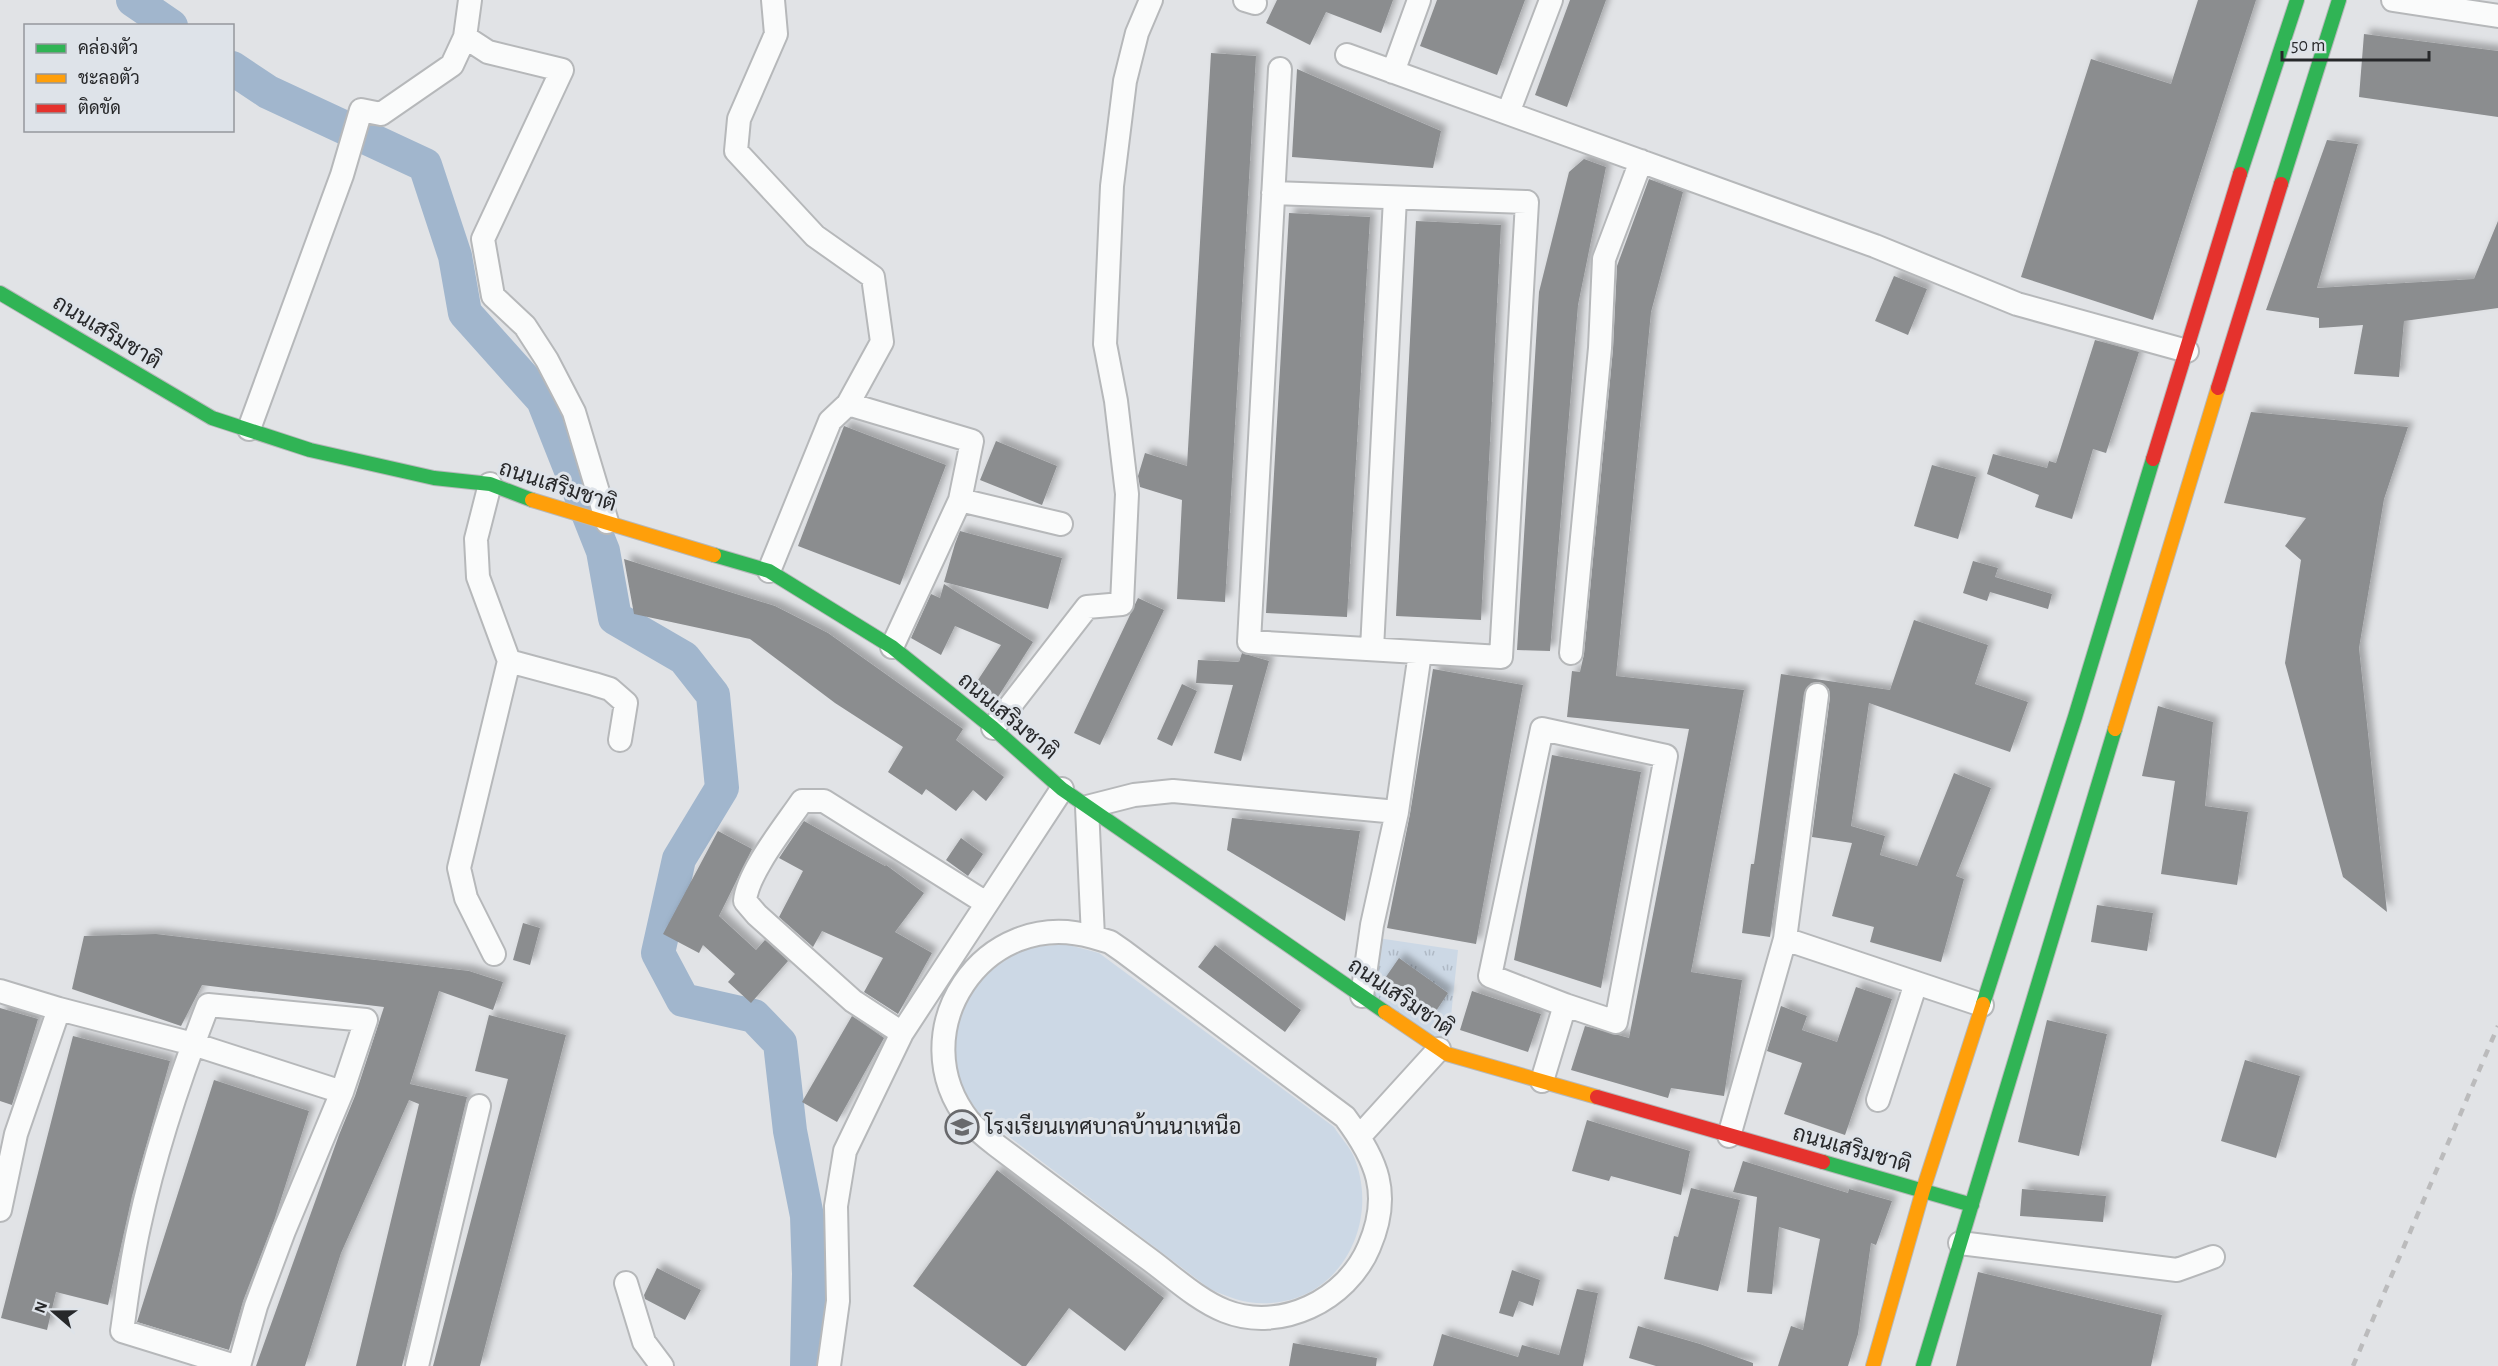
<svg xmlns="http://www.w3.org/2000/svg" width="2498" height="1366" viewBox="0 0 2498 1366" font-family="'Alegreya Sans',Sarabun,sans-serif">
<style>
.park{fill:url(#park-tufts)}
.garden{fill:#ccd8e5}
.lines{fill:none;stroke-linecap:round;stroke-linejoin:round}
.river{stroke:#a1b6cd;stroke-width:34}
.building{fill:#8b8d8f;filter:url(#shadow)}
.street-casing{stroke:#b6b8ba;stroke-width:26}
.fast-casing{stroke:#b6b8ba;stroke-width:16}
.slow-casing{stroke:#b6b8ba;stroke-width:16}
.jam-casing{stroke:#b6b8ba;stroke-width:16}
.street{stroke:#fafbfb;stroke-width:22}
.fast{stroke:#30b455;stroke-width:14}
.slow{stroke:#ff9f0a;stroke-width:14}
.jam{stroke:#e5322d;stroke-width:14}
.rail{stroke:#bbbbbc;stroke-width:4.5;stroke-dasharray:8 8;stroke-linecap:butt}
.labels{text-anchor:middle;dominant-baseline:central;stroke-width:6;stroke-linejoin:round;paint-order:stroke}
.street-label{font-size:22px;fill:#27282a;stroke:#dee3e9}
.poi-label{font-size:22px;fill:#27282a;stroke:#dee3e9;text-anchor:start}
</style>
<defs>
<pattern id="park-tufts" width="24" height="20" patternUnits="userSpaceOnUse" patternTransform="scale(1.5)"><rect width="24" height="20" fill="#ccd8e5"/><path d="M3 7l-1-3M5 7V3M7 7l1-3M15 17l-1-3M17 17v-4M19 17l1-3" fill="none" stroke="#afb9c5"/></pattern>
<filter id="shadow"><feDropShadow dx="5.5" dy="-5.5" stdDeviation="3" flood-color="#0004"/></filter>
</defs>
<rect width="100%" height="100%" fill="#e1e3e6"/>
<path class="park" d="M1371,937L1458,950L1447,1054L1362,996Z"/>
<path class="garden" d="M1065,944L1099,953L1334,1127C1340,1137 1350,1147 1354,1157C1380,1220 1343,1298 1271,1303C1249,1305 1230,1298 1210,1289L979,1114C974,1105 966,1096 962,1086C939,1029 973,969 1028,949C1039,945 1053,946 1065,944Z"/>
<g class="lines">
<path class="river" d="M133,0L171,26
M232,68L268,92L425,165L455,256L465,313L543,400L603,551L615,618L684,658L713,695L722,788L679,859L658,953L683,1000L754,1016L780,1043L790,1131L807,1216L809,1274L807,1366"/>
</g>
<path class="building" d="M1277,0H1393L1381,33L1326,12L1310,45L1266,23Z
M1437,0H1525L1497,75L1420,46Z
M1570,0H1606L1567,107L1535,95Z
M2198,0H2256L2153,320L2021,277L2091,59L2171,84Z
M2364,34L2498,51V117L2359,97Z
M1211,53L1256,56L1225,602L1177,599L1182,500L1140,487L1138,476L1145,453L1187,466Z
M1297,69L1441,131L1433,168L1292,157Z
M2327,140L2358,144L2317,288L2474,279L2498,221V308L2404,321L2399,377L2354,374L2363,325L2319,328V318L2266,310Z
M1584,159L1606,167L1578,305L1550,651L1517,650L1539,292L1569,172Z
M1649,179L1683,192L1651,312L1616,676L1744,690L1691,972L1742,980L1724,1096L1671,1088L1668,1098L1571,1070L1585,1026L1629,1038L1689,729L1567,717L1572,671L1580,672L1584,654L1613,349L1617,266Z
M1289,213L1370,217L1347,617L1266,613Z
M1416,221L1501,225L1481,620L1396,616Z
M1894,276L1927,289L1908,335L1875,321Z
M2095,340L2139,352L2106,453L2093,449L2072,519L2035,507L2039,495L1987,474L1993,454L2047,468L2049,461L2056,463Z
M2251,412L2408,427L2384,499L2359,648L2387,912L2343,877L2285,663L2301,560L2285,546L2306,518L2224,503Z
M844,426L946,465L900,585L798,546Z
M996,441L1057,466L1042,505L980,480Z
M1932,465L1976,477L1958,539L1914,526Z
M960,531L1062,558L1048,609L944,582L955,544Z
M624,559L775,606L828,633L963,729L956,740L1004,777L986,801L973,790L956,811L926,789L922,795L888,772L903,747L835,703L750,639L634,614Z
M1973,561L1998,568L1995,577L2052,594L2048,609L1990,592L1987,601L1963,593Z
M944,584L1033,642L996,700L974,686L1001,645L955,626L941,655L911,638L931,594L940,598Z
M1138,598L1164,610L1100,745L1074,733Z
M1914,620L1988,645L1975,684L2028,702L2010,752L1869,703L1851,826L1885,836L1880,855L1917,866L1954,773L1991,788L1956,876L1964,879L1941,962L1870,942L1874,927L1832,916L1852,843L1812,837L1830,697L1829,689L1819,682L1811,683L1804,693L1770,937L1742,933L1751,864H1754L1781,674L1890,690Z
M1242,653L1269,661L1241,761L1214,753L1233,685L1196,683L1198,660L1239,662Z
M1433,669L1523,685L1476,944L1387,928L1410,814Z
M1182,684L1197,691L1172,746L1157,739Z
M2158,706L2213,722L2205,806L2248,812L2237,885L2161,874L2175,781L2142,776Z
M1552,755L1641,772L1601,988L1514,960Z
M1232,818L1360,831L1345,921L1227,850Z
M804,821L885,866L886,865L924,893L895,932L932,953L898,1014L864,992L883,958L822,931L813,947L779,917L803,871L779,858Z
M718,831L752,849L719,916L756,950L765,940L788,961L751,1003L728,982L735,974L703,945L699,953L663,934Z
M961,838L983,854L968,876L946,860Z
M2097,905L2153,913L2147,951L2091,942Z
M523,923L540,928L530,965L513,960Z
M156,934L469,971L503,982L493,1010L439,991L410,1084L467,1097L402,1366H356L419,1104L409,1100L341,1253L305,1366H256L339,1135L355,1096L384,1007L202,985L181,1026L72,989L84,936Z
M1215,945L1301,1010L1285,1032L1198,967Z
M1399,958L1448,993L1432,1017L1381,984Z
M1856,987L1892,999L1845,1135L1784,1114L1802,1063L1767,1051L1781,1006L1807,1016L1802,1030L1837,1042Z
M1472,991L1541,1014L1528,1052L1460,1030Z
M0,1008L38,1019L12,1105L0,1101Z
M489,1015L566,1035L480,1366H433L508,1079L475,1071Z
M852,1016L884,1038L837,1122L802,1102Z
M2047,1020L2107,1034L2079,1156L2018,1142Z
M73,1036L170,1061L132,1196L108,1305L56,1292L47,1330L1,1318Z
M2245,1060L2300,1076L2276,1158L2221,1141Z
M214,1080L309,1111L274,1221L243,1301L229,1350L137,1322Z
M1587,1120L1690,1151L1681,1195L1611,1176L1609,1181L1572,1171Z
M1743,1161L1848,1193L1849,1189L1892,1201L1876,1245L1871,1243L1858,1334L1848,1366H1778L1791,1326L1803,1330L1820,1239L1779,1227L1772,1294L1747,1292L1757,1197L1733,1192Z
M997,1170L1164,1298L1125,1351L1069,1308L1026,1366H1022L913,1286Z
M1691,1188L1740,1200L1718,1291L1664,1279L1674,1236L1678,1237Z
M2022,1189L2106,1196L2103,1222L2020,1216Z
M657,1268L701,1290L685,1320L645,1299L644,1295Z
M1512,1270L1540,1280L1533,1306L1519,1301L1513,1317L1499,1313Z
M1978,1272L2162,1315L2151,1366H1956Z
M1577,1289L1598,1293L1583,1366H1433L1442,1334L1518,1357L1522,1345L1559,1355Z
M1638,1326L1700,1344L1753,1363V1366H1656L1629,1358Z
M1293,1343L1377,1358L1376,1366H1289Z"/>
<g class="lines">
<defs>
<path id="street" d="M1245,0L1255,3
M2393,0L2498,16
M465,37L488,52L562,70L483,239L493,296L525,326L547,360L574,412L607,522
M1347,55L1875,246L2017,304L2187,351
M1393,72L1419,0
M1508,113L1551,0
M1273,193L1527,202L1501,657L1249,642L1280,69
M848,404L972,441L960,500
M249,429L342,175L361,110L381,114L452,65L465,37L470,0
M490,484L476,539L478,577L509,661L594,684L610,689L626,703L620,740
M769,571L830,421L848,404L882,342L873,277L815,236L736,151L739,119L776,34L773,0
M892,647L960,500L1061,524
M1372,649L1395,198
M1571,653L1600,348L1604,259L1641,161
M1817,695L1785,939L1982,1005
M993,728L1087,607L1122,604L1127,494L1116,401L1105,344L1112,186L1125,81L1137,33L1151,0
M1093,937L1110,942L1123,951L1345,1117C1377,1160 1392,1194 1369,1247C1347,1300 1280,1333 1225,1311C1197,1300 1171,1275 1146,1257C1096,1220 1046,1183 996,1145C987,1138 977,1130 969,1121C899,1033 983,905 1093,937L1087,807L1134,795L1173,791L1397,812
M494,954L466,898L459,868L509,661
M0,991L59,1009L193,1044L342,1092
M1362,996L1372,925L1397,812L1420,653
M902,1033L853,1001L757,915L745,901C747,873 785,826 802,801H824L986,903
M1542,1081L1565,1005L1490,976L1542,729L1666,756L1616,1022L1565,1005
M1878,1100L1916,983
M1729,1136L1785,939
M1359,1137L1439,1049
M0,1210L16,1134L59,1009
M1960,1243L2177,1270L2213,1257
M626,1283L644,1342L662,1366
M235,1366L122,1331C127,1297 131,1262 139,1227C155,1152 180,1077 208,1005L366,1020L342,1092L284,1231L256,1306L239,1366
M417,1366L479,1106
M829,1366L838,1301L836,1206L845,1151L902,1033L1062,789"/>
<path id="fast" d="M2240,174L2297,0
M2281,184L2339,0
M0,293L212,418L310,450L434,478L490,484L532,500
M714,555L769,571L892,647L993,728L1062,789L1385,1012
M1983,1004L2075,717L2153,459
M1823,1162L1972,1205
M1923,1366L2115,729"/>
<path id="slow" d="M532,500L714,555
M2115,729L2218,388
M1385,1012L1447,1054L1597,1097
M1873,1366L1923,1190L1983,1004"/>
<path id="jam" d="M2218,388L2281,184
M2153,459L2240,174
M1597,1097L1823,1162"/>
</defs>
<use href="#street" class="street-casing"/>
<use href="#fast" class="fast-casing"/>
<use href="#slow" class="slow-casing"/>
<use href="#jam" class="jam-casing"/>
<use href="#street" class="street"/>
<use href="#fast" class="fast"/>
<use href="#slow" class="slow"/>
<use href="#jam" class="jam"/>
<path class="rail" d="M2353,1366L2498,1026"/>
</g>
<defs>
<symbol id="school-ring" viewBox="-11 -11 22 22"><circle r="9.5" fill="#dee3e9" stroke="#68696c" stroke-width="1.5"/><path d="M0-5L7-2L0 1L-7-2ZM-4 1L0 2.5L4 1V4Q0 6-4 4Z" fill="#68696c"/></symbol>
</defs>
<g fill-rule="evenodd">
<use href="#school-ring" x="943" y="1108" width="38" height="38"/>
</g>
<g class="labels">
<g class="street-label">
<text transform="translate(107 332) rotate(31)">ถนนเสริมชาติ</text>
<text transform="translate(558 486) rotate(18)">ถนนเสริมชาติ</text>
<text transform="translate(1008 716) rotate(40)">ถนนเสริมชาติ</text>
<text transform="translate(1401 997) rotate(34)">ถนนเสริมชาติ</text>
<text transform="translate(1852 1149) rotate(16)">ถนนเสริมชาติ</text>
</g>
<g class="poi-label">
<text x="985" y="1127">โรงเรียนเทศบาลบ้านนาเหนือ</text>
</g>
</g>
<rect x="24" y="24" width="210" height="108" fill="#dee3e9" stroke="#95989d" stroke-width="1.5"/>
<rect x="36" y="44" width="30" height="9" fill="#30b455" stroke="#95989d" stroke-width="1.5"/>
<text x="78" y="54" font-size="18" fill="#27282a">คล่องตัว</text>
<rect x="36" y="74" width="30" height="9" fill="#ff9f0a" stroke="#95989d" stroke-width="1.5"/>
<text x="78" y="84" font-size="18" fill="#27282a">ชะลอตัว</text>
<rect x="36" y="104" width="30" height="9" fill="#e5322d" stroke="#95989d" stroke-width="1.5"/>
<text x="78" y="114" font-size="18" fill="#27282a">ติดขัด</text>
<g transform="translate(54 1312) rotate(290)" stroke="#dee3e9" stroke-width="4.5" paint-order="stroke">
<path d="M0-4.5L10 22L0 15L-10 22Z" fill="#27282a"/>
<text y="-9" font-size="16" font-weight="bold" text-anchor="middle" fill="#27282a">N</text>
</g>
<path d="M2282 51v9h147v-9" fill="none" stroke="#27282a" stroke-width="3"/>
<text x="2291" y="51" font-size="18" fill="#27282a" stroke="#dee3e9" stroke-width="4.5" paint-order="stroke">50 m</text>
</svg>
